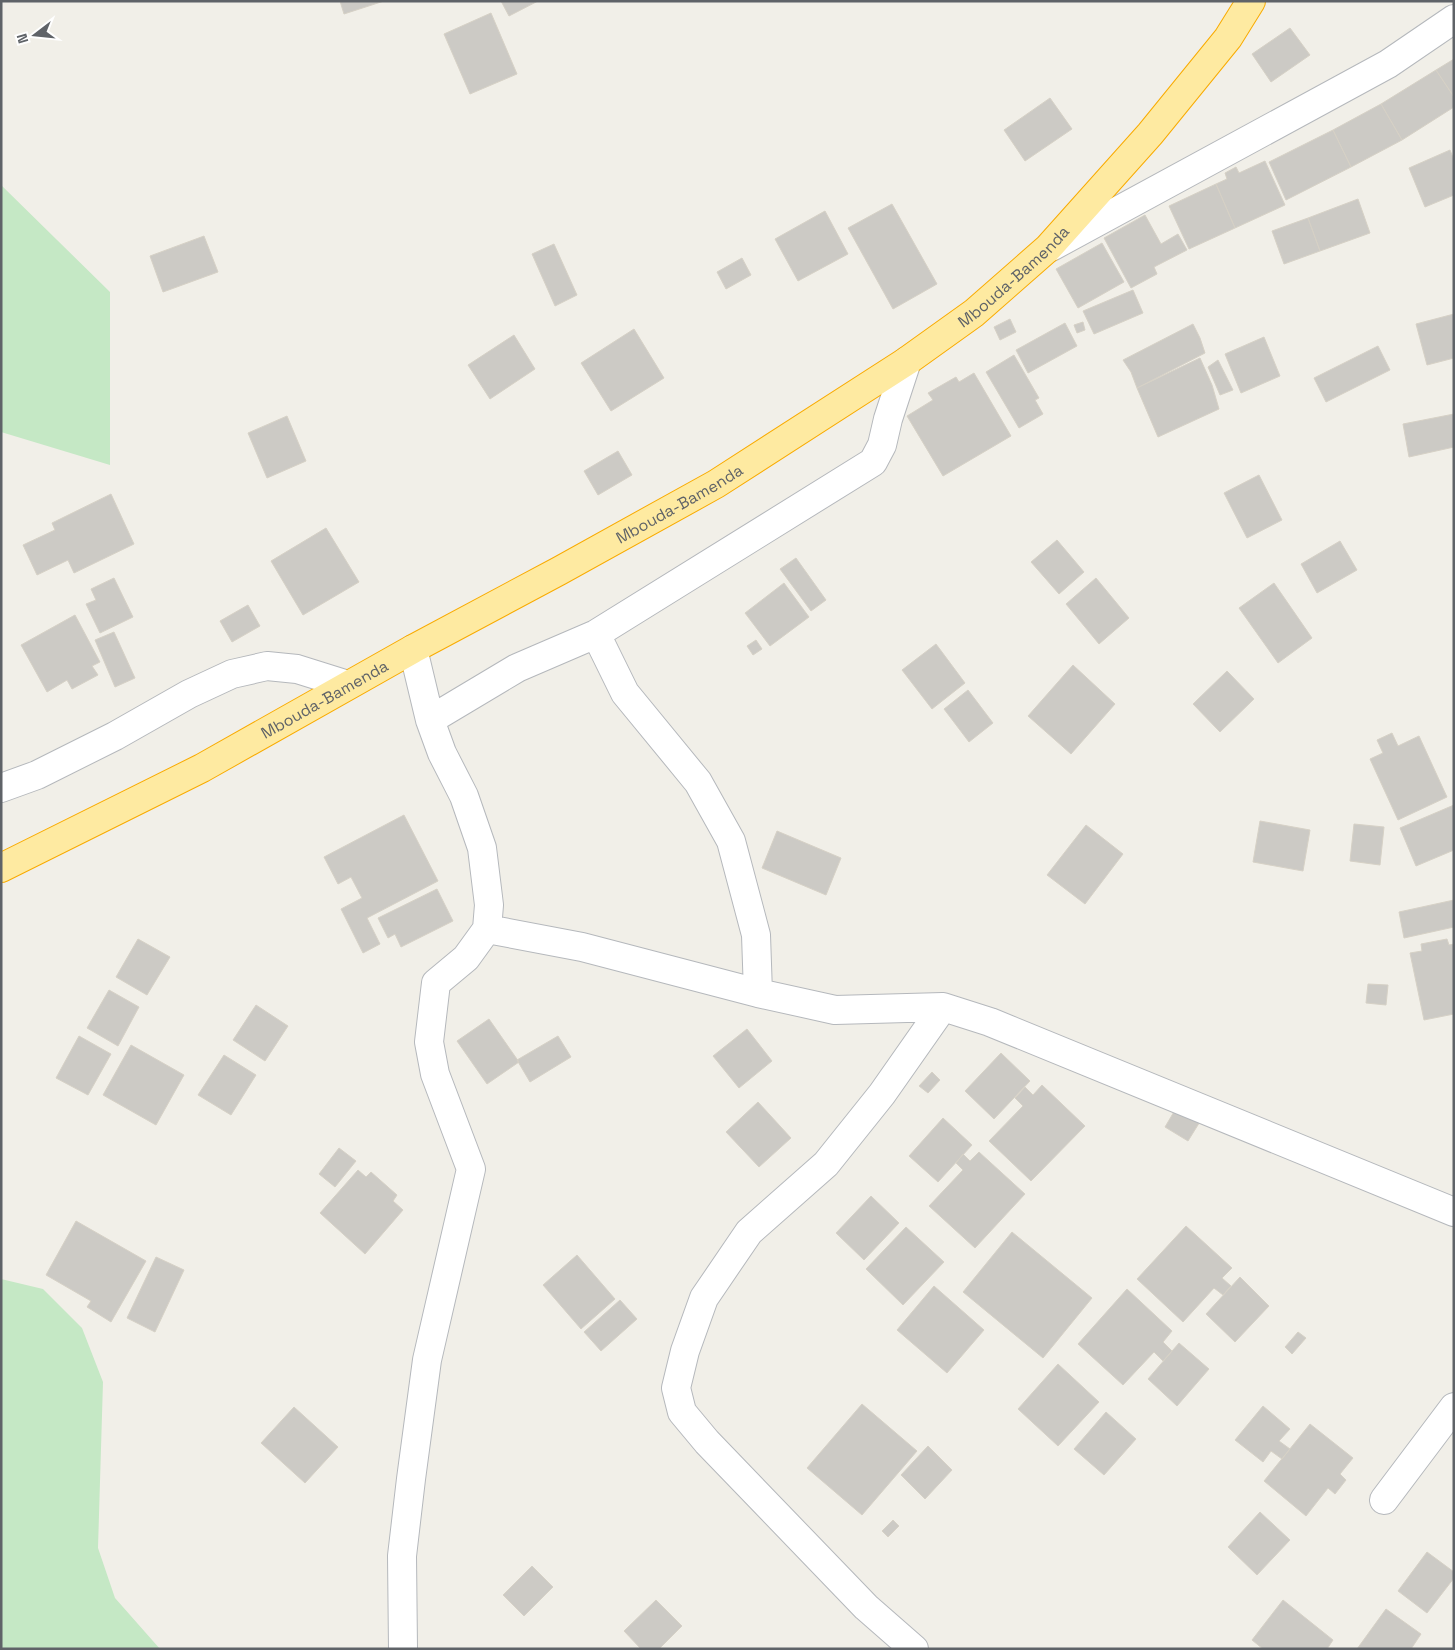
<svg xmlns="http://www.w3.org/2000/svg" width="1455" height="1650" viewBox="0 0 1455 1650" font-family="'Space Grotesk',sans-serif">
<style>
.green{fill:#c5e8c5}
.building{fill:#cccac5;stroke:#d6d1c6}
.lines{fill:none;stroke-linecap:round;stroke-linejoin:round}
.minor-casing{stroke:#b5b8bc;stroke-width:30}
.trunk-casing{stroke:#f9ab00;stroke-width:30}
.minor{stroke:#fff;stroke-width:28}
.trunk{stroke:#feeaa1;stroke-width:28}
.labels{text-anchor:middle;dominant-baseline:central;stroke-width:4;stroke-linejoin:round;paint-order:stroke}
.street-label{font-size:16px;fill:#5f6368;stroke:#fff}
</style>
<rect width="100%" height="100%" fill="#f1efe8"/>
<path class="green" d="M1,185L110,292V465L1,432Z
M1,1279L43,1289L82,1328L103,1382L98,1548L115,1598L160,1649H1Z"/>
<path class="building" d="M340,1H384L344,14Z
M501,1H538L509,16Z
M491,13L517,74L470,94L444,34Z
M1290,28L1310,55L1271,82L1252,54Z
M1454,59V97L1436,70Z
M1436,70L1454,97V107L1402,140L1381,104Z
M1050,98L1072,129L1025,161L1004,130Z
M1381,104L1402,140L1351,167L1333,130Z
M1333,130L1351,167L1286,200L1269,162Z
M1450,150L1454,160V195L1425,207L1409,168Z
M1265,161L1285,205L1235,228L1216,184L1227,179L1225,173L1236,167L1239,173Z
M1216,184L1235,228L1189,249L1169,206Z
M1358,199L1370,233L1320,251L1308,218Z
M892,204L937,284L893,309L848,228Z
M825,211L848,254L798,281L775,239Z
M1145,215L1161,244L1178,234L1187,250L1154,267L1157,274L1131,288L1104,238Z
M1308,218L1320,251L1284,264L1272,231Z
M204,236L218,272L163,292L150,256Z
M1102,243L1124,282L1078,308L1056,269Z
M554,244L577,295L555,306L532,254Z
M742,258L751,275L726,289L717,272Z
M1133,290L1143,313L1094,334L1083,311Z
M1454,314V358L1427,365L1416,324Z
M1010,319L1016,332L1000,340L994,327Z
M1083,322L1085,330L1077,333L1074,325Z
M1065,323L1077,346L1028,373L1016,350Z
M1193,324L1200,338L1205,353L1137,388L1131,372L1123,360Z
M634,329L664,378L611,411L581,363Z
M514,335L535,369L490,399L468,365Z
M1264,337L1280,376L1241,393L1225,354Z
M1378,346L1390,370L1326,402L1314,378Z
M1014,355L1039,398L1035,400L1043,414L1019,428L986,372Z
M1200,358L1212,385L1219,409L1158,437L1137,388Z
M1218,360L1233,390L1220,395L1208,367Z
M974,373L1011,436L943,476L907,416L933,400L928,393L956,377L959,382Z
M1454,414V447L1409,457L1403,424Z
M287,416L306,461L267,478L248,433Z
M618,451L632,475L598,495L584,471Z
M1259,475L1282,520L1247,538L1224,493Z
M111,494L134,544L74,573L68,560L37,575L23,545L55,530L52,523Z
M326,528L359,582L303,615L271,561Z
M1057,540L1084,572L1059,594L1031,562Z
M1340,541L1357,570L1317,593L1301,564Z
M796,558L826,600L811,611L780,569Z
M114,578L133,617L100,633L86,604L96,600L91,589Z
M1096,578L1129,618L1099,644L1066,604Z
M784,583L809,617L770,646L745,613Z
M1274,583L1312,638L1278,663L1239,608Z
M248,605L260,626L232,642L220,621Z
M75,615L100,662L92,666L98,675L72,689L67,680L47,692L21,645Z
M114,632L135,678L115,687L95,640Z
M756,640L762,649L753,655L747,646Z
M936,644L965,683L932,709L902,670Z
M1073,665L1115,704L1071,754L1028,716Z
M1227,671L1254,699L1220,732L1193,704Z
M968,690L993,723L969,742L944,709Z
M1392,733L1398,746L1419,736L1447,797L1398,820L1370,759L1383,753L1377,740Z
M1454,805V850L1416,866L1400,828Z
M404,815L438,881L367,918L380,944L363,953L341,909L362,898L351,877L338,884L324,857Z
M1260,821L1310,830L1303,871L1253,862Z
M1354,824L1384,827L1380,865L1350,861Z
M1086,825L1123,854L1085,904L1047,875Z
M777,831L841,858L826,895L762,868Z
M437,889L453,921L401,947L395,934L388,938L378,918Z
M1454,900V927L1404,938L1399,912Z
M138,939L170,957L147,995L116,977Z
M1447,939L1449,945L1454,944V1014L1424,1020L1410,953L1422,951L1421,944Z
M1368,984L1388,985L1386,1005L1366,1003Z
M109,990L139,1007L118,1046L87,1028Z
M256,1005L288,1026L265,1061L233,1040Z
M489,1019L519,1062L487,1084L457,1041Z
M747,1029L772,1061L739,1088L713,1056Z
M79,1036L111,1054L88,1095L56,1078Z
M558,1036L571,1057L530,1082L517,1060Z
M131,1045L184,1075L156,1125L103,1095Z
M1001,1053L1030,1081L994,1119L965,1091Z
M224,1055L256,1075L231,1115L198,1095Z
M932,1072L940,1080L928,1093L919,1086Z
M1042,1085L1085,1126L1031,1181L989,1141L1023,1106L1015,1098L1025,1087L1033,1095Z
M758,1102L791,1138L759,1167L726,1132Z
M1178,1105L1201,1120L1188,1141L1165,1127Z
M943,1118L972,1145L938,1182L909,1156Z
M339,1148L356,1161L335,1187L319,1174Z
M979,1152L1025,1194L975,1248L929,1206L963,1170L956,1163L963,1154L970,1161Z
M358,1170L366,1177L371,1172L397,1195L393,1201L403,1210L365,1254L320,1213Z
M871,1196L899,1223L864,1260L836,1233Z
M76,1221L146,1261L111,1322L87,1307L91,1301L46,1275Z
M1186,1226L1232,1268L1222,1278L1231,1286L1223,1295L1214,1288L1183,1322L1137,1279Z
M906,1227L944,1262L903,1305L866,1269Z
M1012,1232L1092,1298L1043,1358L963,1292Z
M577,1255L615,1299L581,1329L543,1285Z
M156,1257L184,1270L155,1332L127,1318Z
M1240,1277L1269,1306L1235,1342L1206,1314Z
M934,1286L984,1330L947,1373L897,1330Z
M1127,1289L1172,1331L1163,1342L1172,1351L1163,1361L1154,1352L1123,1385L1078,1344Z
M620,1300L637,1319L601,1351L584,1332Z
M1298,1332L1306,1338L1292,1354L1285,1347Z
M1179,1343L1209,1369L1177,1406L1148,1379Z
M1058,1364L1099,1402L1058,1446L1018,1409Z
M862,1404L917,1451L862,1515L807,1468Z
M1263,1406L1290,1429L1279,1441L1290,1449L1282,1459L1271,1451L1263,1462L1235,1440Z
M294,1407L338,1447L305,1483L261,1443Z
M1106,1412L1136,1439L1104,1475L1074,1449Z
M1310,1424L1353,1458L1340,1474L1346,1480L1335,1494L1328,1488L1306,1516L1264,1481Z
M928,1446L952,1470L925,1499L901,1475Z
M1260,1512L1290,1540L1257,1575L1228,1547Z
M893,1520L899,1526L888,1537L882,1531Z
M1427,1552L1454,1572V1578L1427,1613L1398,1591Z
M532,1566L553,1587L524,1616L503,1595Z
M656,1600L682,1626L659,1649H641L624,1631Z
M1283,1600L1333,1640L1327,1649H1263L1252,1640Z
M1386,1609L1421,1634L1411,1649H1357Z"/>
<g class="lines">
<defs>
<path id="minor" d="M1051,247L1388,64L1454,19
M596,634L625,693L698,782L731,841L756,935L758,993
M430,720L517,668L596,634L873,462L882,445L888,419L907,361
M1,788L37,775L115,736L189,694L232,674L267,666L297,669L348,685
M487,929L582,947L758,993L835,1010L943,1007L990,1022L1454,1212
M1384,1500L1454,1407
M403,1649L402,1556L411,1479L427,1360L471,1169L435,1074L429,1042L436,983L466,958L487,929L489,905L482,848L464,796L442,753L430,720L413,649
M914,1649L866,1607L707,1442L682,1412L676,1388L685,1351L704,1298L749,1232L826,1164L882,1094L943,1007"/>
<g id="trunk">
<path id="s1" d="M1,868L202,768L413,649L559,571L716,484L907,361L974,313L1048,248L1150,134L1228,38L1251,1"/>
</g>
</defs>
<use href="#minor" class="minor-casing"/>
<use href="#trunk" class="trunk-casing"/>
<use href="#minor" class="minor"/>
<use href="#trunk" class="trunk"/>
</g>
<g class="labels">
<g class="street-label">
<text stroke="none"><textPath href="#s1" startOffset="1175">Mbouda-Bamenda</textPath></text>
<text stroke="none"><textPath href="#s1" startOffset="770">Mbouda-Bamenda</textPath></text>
<text stroke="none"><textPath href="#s1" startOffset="365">Mbouda-Bamenda</textPath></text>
</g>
</g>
<rect width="1455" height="1650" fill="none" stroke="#5f6368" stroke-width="5"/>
<g transform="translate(35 35) rotate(254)" stroke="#ffffff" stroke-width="4" paint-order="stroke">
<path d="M0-4L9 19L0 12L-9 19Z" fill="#5f6368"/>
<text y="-8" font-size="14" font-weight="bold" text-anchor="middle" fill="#5f6368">N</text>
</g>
</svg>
